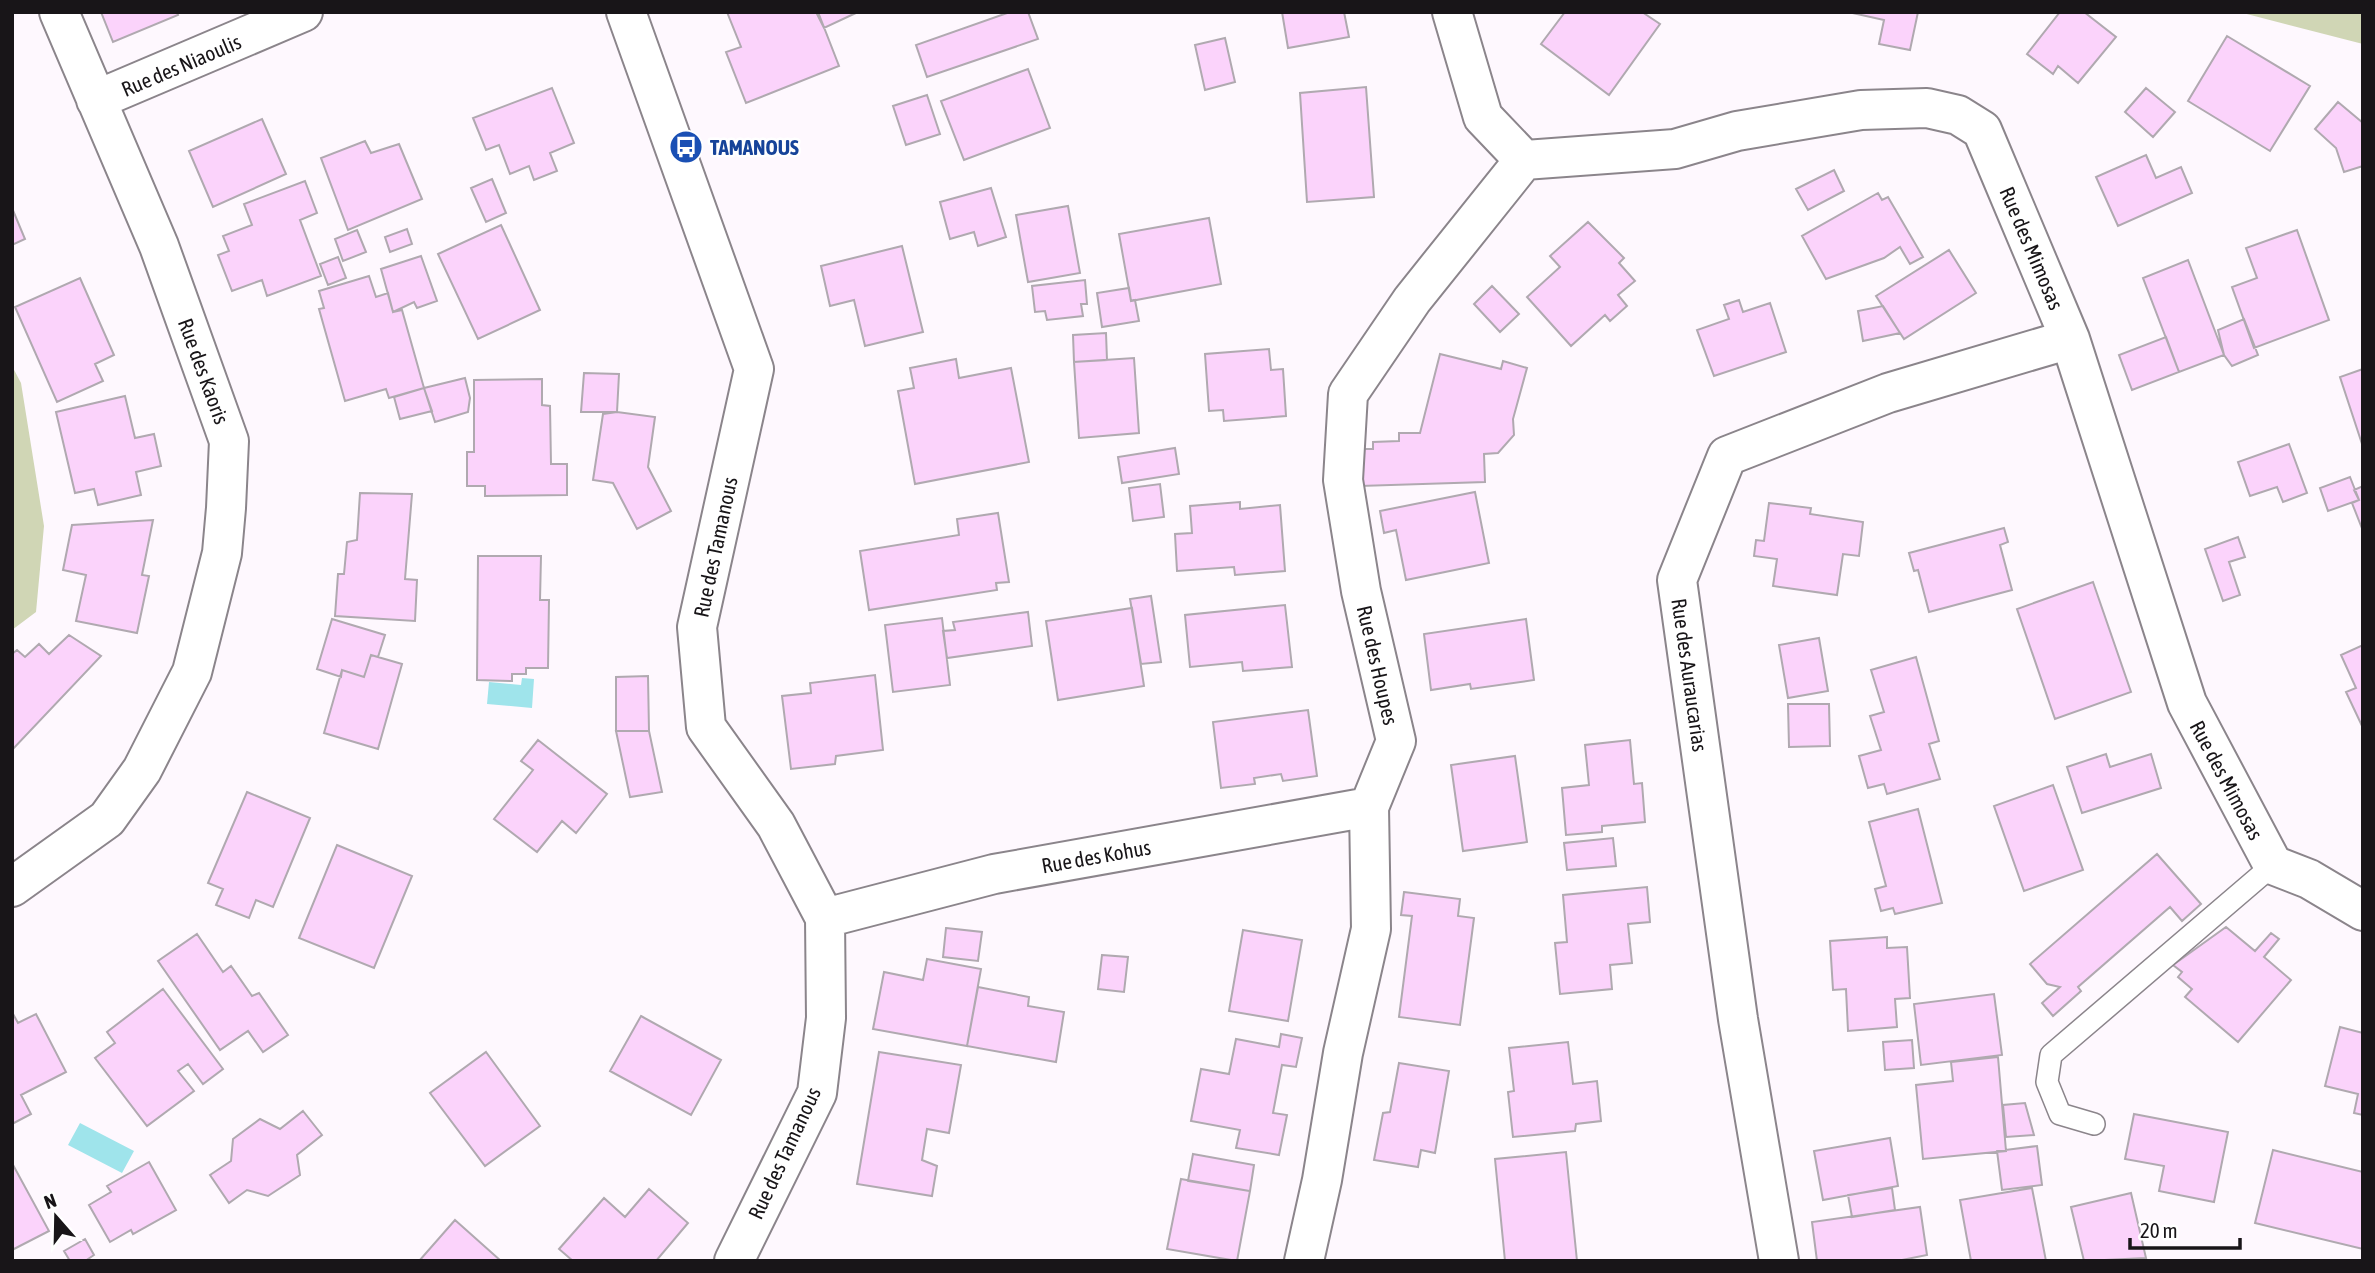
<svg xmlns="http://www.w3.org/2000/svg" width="2375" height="1273" viewBox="0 0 2375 1273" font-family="'Asap Condensed',sans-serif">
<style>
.green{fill:#d0d6b5}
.water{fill:#9fe4eb}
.building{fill:#fbd3fb;stroke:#b0a9b0;stroke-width:2}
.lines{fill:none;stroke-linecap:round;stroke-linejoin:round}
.service-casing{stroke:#8b858b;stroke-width:24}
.minor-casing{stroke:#8b858b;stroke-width:42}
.service{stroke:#fff;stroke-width:21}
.minor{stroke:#fff;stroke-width:38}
.labels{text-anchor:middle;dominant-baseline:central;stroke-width:5;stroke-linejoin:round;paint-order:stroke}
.street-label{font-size:21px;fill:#181518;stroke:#fff}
.transit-label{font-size:21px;font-weight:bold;fill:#164399;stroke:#fff;text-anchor:start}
</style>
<rect width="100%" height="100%" fill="#fef8fe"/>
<path class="green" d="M2239,12H2363V44Z
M12,366L21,383L44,526L36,612L12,630Z"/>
<path class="water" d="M522,678L534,679L532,708L487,704L489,682L521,685Z
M80,1123L134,1151L122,1173L68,1145Z"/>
<path class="building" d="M101,12H177L178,15L113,42Z
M727,12H818L839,66L746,103L726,52L741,47Z
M816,12H858L824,28Z
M1010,12H1028L1038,39L927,77L916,45Z
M1282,12H1344L1349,37L1288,48Z
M1565,12H1642L1660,24L1609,95L1541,44Z
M1848,12H1918L1910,50L1879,44L1884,20Z
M2060,12H2084L2116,37L2078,83L2058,66L2053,74L2027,54Z
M2227,36L2310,86L2270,151L2188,101Z
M1225,38L1235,82L1205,90L1195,45Z
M1028,69L1050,128L964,160L941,101Z
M1366,87L1374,197L1307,202L1300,93Z
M552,88L574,143L550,153L557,171L534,180L529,166L510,174L499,145L486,150L473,118Z
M2146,88L2175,112L2153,137L2125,112Z
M927,95L940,134L906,145L893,106Z
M2338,102L2363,123V166L2344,172L2336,148L2315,129Z
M262,119L286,174L213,207L189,151Z
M365,141L371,153L399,144L422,199L348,230L321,158Z
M2146,155L2156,178L2181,167L2192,193L2118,226L2096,177Z
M1834,170L1844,191L1808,210L1796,189Z
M492,179L506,213L486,222L471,188Z
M305,181L317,213L300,220L321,276L267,296L262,280L232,291L218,255L229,251L223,236L252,225L244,204Z
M991,188L1006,237L978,246L974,232L950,239L940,202Z
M1878,193L1882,200L1888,197L1923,257L1910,264L1900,247L1884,258L1826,279L1802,236Z
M1068,206L1080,273L1028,282L1016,215Z
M12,208L25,239L12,245Z
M1209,218L1221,284L1131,301L1119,234Z
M1588,222L1624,258L1619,263L1635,281L1618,295L1627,306L1610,321L1605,315L1571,346L1527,297L1560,267L1550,256Z
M501,225L540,310L478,339L438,254Z
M407,229L412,244L390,252L385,237Z
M357,230L366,252L343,261L335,239Z
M2297,230L2329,320L2254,348L2232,287L2257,278L2246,248Z
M902,246L923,332L865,346L854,300L830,306L821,266Z
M1949,250L1976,293L1904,339L1876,296Z
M421,256L437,301L417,308L414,302L393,312L381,269Z
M338,257L346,278L328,285L320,264Z
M2188,260L2224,355L2179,372L2143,278Z
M369,276L376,297L388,293L393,312L402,310L424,388L389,398L386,389L345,401L319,309L324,308L319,291Z
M80,278L114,355L95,364L103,381L57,402L15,307Z
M1085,280L1087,304H1081L1083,316L1047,320L1045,311L1035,312L1032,286Z
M1492,286L1519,314L1500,332L1474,304Z
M1129,288L1131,301L1135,300L1139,321L1102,327L1097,293Z
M1739,300L1743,312L1770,303L1786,352L1714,376L1697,330L1729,319L1724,305Z
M1883,306L1900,333L1863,341L1858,311Z
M2244,319L2258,355L2232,366L2224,355L2218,330Z
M1106,333L1107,360L1074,362L1073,335Z
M2166,337L2179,372L2132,390L2119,355Z
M1269,349L1271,370L1283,369L1286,416L1224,421L1223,410L1209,411L1205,354Z
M1440,354L1501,369L1503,361L1527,368L1513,419L1514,435L1498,453L1484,454L1485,482L1360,486L1359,449H1373V442L1399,441V433H1420Z
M1134,358L1139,433L1079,438L1074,362Z
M956,359L959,378L1011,368L1029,462L915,484L898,391L914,388L910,368Z
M2363,369V447L2340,377Z
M584,373L619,374L617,412H581Z
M465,378L470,398L468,412L435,422L424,388Z
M542,379V405L550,406L551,464H567V495L485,496V486H467V452H474V380Z
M424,388L432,411L400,419L394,397Z
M125,396L135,438L154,434L161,466L136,472L141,495L98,505L94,489L75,493L56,412Z
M617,412L655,417L648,467L671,511L637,529L613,483L593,480L603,414Z
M2289,444L2307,493L2283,502L2277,487L2250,496L2238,462Z
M1175,448L1179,474L1122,483L1118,457Z
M2350,477L2359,500L2328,511L2320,488Z
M1160,484L1164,517L1133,521L1129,488Z
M2363,486V531L2352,503L2359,500L2354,490Z
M1475,492L1489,563L1406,580L1396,530L1384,533L1380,511Z
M360,493L412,494L405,579L417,580L415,621L335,616L338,574H344L347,542L357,540Z
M1240,502V509L1280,505L1285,571L1235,575L1234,567L1177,571L1175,534L1192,533L1190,506Z
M1769,503L1811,508L1810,514L1863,522L1859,556L1843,554L1837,595L1773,586L1777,559L1754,556L1756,540L1764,541Z
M998,513L1009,582L996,583L997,590L869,610L860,551L959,535L957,519Z
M153,520L142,575L149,576L137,633L76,621L86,575L63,570L72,525Z
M2004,528L2008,542L2000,545L2012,590L1929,612L1918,570L1914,571L1909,553Z
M2238,537L2245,557L2229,562L2240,595L2223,601L2205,549Z
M478,556H541L540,600H549L548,668H526V674H512V681L477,680Z
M2093,582L2131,692L2055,719L2017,609Z
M1151,596L1161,662L1141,664L1130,599Z
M1285,605L1292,667L1243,671L1242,662L1190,667L1185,615Z
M1132,608L1144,686L1058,700L1046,621Z
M1028,612L1032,646L947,658L943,631L955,630L953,622Z
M942,618L950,685L893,692L885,625Z
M332,619L385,635L378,657L371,655L364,677L342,670L341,677L317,669Z
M1526,619L1534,680L1471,689L1470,684L1431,690L1424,634Z
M69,635L101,656L12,750V654L17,650L25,657L39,644L49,654Z
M1819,638L1828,691L1788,698L1779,645Z
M2363,645V728L2346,692L2356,688L2341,655Z
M371,655L402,664L378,749L324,733L342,670L364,677Z
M1916,657L1939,741L1929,744L1940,779L1887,794L1884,784L1868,788L1859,756L1881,750L1870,716L1884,712L1871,670Z
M875,675L883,750L836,756L835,764L791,769L782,696L811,693L810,683Z
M648,676L649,731H616V677Z
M1788,704H1829L1830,746L1789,747Z
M1308,710L1317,776L1283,781L1281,774L1254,778L1255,784L1221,788L1213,722Z
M616,731H649L662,792L630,797Z
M538,740L607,794L576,833L562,821L537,852L494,819L533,770L521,761Z
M1630,740L1634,784L1642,783L1645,822L1602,826V832L1566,835L1562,788L1589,785L1585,745Z
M2106,754L2110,767L2151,754L2161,788L2082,813L2067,767Z
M1515,756L1527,842L1463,851L1451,765Z
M2053,785L2083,870L2024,891L1994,806Z
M247,792L310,818L273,907L256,900L249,918L216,905L223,889L208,883Z
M1918,809L1942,903L1895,914L1893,908L1881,911L1875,889L1886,886L1869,822Z
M1613,838L1616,866L1567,870L1564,843Z
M337,845L412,876L374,968L299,938Z
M2157,854L2201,904L2182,921L2170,907L2078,987L2081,991L2053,1016L2042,1003L2060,987L2047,984L2030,964Z
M1647,887L1650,922L1628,924L1632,963L1610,965L1612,989L1560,994L1555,943L1567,942L1563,895Z
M1404,892L1460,899L1458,916L1474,918L1460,1025L1399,1017L1412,916L1401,915Z
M2226,927L2255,951L2271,933L2279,939L2264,957L2291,980L2238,1042L2185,997L2192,989L2178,977L2182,972L2173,965Z
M946,928L982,932L978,961L943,957Z
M1243,930L1302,940L1288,1021L1229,1011Z
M197,934L223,972L231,966L252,996L259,993L288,1035L263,1052L248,1031L220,1050L158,961Z
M1887,937V948L1907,947L1910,998L1895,999L1897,1027L1848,1031L1846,989L1833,990L1830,941Z
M1102,955L1128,957L1124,992L1098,989Z
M927,959L981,969L967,1046L873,1029L884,972L923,980Z
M978,987L1029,997L1028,1006L1064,1012L1056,1062L967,1046Z
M163,989L223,1069L203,1084L188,1064L178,1071L194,1091L147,1126L95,1058L115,1043L107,1032Z
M1994,994L2002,1055L1921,1065L1914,1004Z
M12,1012L18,1023L36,1014L66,1072L21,1095L31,1114L12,1124Z
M641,1016L721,1060L691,1115L610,1071Z
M2340,1027L2363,1033V1115L2354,1113L2358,1094L2325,1086Z
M1281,1034L1302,1038L1296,1067L1282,1065L1273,1113L1287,1115L1279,1155L1236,1148L1240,1130L1191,1121L1201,1069L1229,1074L1236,1039L1279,1047Z
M1912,1040L1914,1068L1885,1070L1883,1042Z
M1568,1042L1573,1084L1597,1081L1601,1121L1576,1124L1575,1131L1513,1137L1508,1092L1514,1091L1509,1048Z
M486,1052L540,1126L485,1166L430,1093Z
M879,1052L961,1065L949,1133L927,1129L922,1160L937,1166L932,1196L857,1184Z
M1998,1057L2006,1151L1923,1159L1916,1085L1953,1081L1951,1062Z
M1399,1063L1449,1071L1435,1153L1421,1150L1418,1167L1374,1160L1383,1113L1390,1112Z
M2025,1103L2034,1135L2006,1137L2003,1105Z
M303,1111L322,1135L297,1155L300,1175L268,1196L247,1190L229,1203L210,1175L231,1161L233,1139L260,1119L280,1129Z
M2134,1114L2228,1132L2214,1202L2159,1191L2164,1166L2125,1159Z
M1890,1138L1898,1186L1823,1200L1814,1151Z
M2037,1146L2042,1185L2002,1190L1997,1151Z
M2273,1150L2363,1172V1249L2255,1223Z
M1566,1152L1577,1261H1505L1495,1159Z
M1193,1154L1254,1165L1250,1191L1188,1181Z
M149,1162L176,1210L133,1234L131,1230L110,1242L89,1205L111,1192L107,1186Z
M12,1163L49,1231L12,1250Z
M1181,1179L1250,1191L1237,1261L1167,1249Z
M1892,1188L1895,1210L1852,1217L1848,1195Z
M2032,1188L2046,1261H1971L1960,1200Z
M649,1189L688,1223L656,1261H573L559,1249L604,1198L625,1217Z
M2131,1193L2146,1258L2084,1261L2071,1207Z
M1920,1207L1927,1255L1897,1261H1817L1812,1222Z
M455,1220L501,1261H419Z
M85,1239L94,1255L85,1261H70L64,1251Z"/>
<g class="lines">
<defs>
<path id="service" d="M2094,1124L2060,1114L2047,1082L2051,1055L2273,865"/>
<path id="minor" d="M626,12L754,369L697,627L706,727L776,825L825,918L826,1018L817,1093L734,1261
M1452,12L1483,117L1524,160L1675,149L1737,131L1861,110L1927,108L1958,115L1982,130L2070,339L2187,703L2273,865L2309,879L2363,911
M96,100L303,12
M12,887L107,819L142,770L192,672L222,553L226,508L229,441L159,246L59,12
M825,918L994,874L1369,807
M1304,1261L1322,1180L1343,1053L1371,929L1369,807L1396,741L1361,591L1343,480L1348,394L1412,300L1524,160
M1779,1261L1738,1019L1677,580L1727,456L1888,393L2070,339"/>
</defs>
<use href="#service" class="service-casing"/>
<use href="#minor" class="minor-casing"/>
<use href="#service" class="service"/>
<use href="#minor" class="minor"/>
</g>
<defs>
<symbol id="bus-disc" viewBox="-11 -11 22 22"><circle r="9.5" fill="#1a4fb4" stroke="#fff"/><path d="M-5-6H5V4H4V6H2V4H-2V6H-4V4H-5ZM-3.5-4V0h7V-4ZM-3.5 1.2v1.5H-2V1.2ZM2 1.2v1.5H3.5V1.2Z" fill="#fff"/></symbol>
</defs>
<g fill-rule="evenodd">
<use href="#bus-disc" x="667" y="128" width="38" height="38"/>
</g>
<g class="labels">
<g class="street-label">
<text transform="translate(181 65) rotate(-23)">Rue des Niaoulis</text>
<text transform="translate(2032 248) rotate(67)">Rue des Mimosas</text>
<text transform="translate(204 371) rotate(70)">Rue des Kaoris</text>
<text transform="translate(715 547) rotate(-78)">Rue des Tamanous</text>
<text transform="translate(1378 665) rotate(77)">Rue des Houpes</text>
<text transform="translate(1690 675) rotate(82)">Rue des Auraucarias</text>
<text transform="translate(2227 780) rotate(62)">Rue des Mimosas</text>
<text transform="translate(1096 856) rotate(-10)">Rue des Kohus</text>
<text transform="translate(784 1153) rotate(-65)">Rue des Tamanous</text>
</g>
<g class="transit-label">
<text x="710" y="147">TAMANOUS</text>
</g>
</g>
<rect width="2375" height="1273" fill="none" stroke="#181518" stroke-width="28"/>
<g transform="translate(56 1217) rotate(340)" stroke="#ffffff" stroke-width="5" paint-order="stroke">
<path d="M0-5L12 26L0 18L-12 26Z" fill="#181518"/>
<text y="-10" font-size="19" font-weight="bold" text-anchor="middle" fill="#181518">N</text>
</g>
<path d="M2130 1238v10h110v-10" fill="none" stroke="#181518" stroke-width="3.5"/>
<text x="2140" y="1238" font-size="21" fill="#181518" stroke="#ffffff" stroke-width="5" paint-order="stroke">20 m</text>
</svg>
